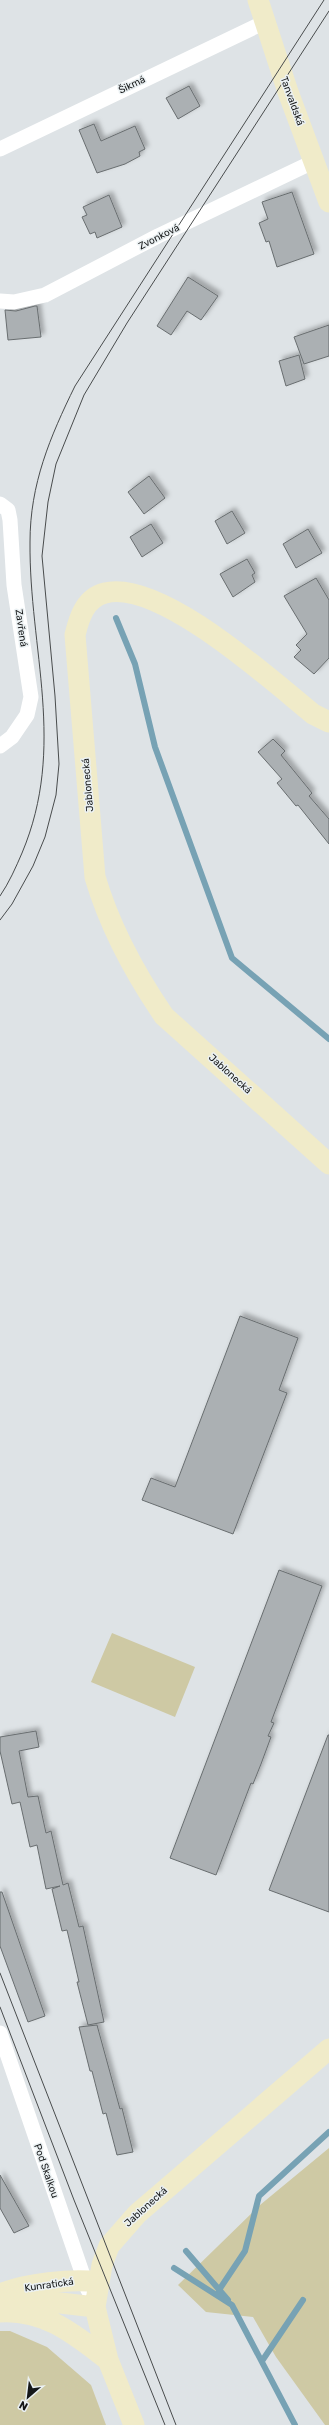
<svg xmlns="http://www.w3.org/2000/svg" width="329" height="2425" viewBox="0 0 329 2425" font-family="Rubik,sans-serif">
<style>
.green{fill:#cec9a4}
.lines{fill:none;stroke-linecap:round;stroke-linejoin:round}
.stream{stroke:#77a2b4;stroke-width:6}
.building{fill:#abb0b3;stroke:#696e70;filter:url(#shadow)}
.street{stroke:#fff;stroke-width:15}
.secondary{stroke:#f0ebc9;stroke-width:21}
.tram{stroke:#494c4d;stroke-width:1}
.labels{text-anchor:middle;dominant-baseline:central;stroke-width:3;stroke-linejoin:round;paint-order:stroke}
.street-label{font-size:10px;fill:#161819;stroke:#ebf1f3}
</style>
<defs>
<filter id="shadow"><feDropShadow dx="3.5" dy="-3.5" stdDeviation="2" flood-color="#0004"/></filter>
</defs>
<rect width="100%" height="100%" fill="#dee3e6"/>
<path class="green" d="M112,1633L195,1667L175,1717L91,1682Z
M329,2148V2425H325L276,2357L253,2317L206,2312L178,2285L260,2205Z
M0,2331H10L47,2347L91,2385L106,2425H0Z"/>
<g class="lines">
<path class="stream" d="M116,618L135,664L155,747L232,958L329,1039
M186,2251L228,2300
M174,2268L232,2305L295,2425
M219,2290L245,2251L259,2196L329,2132
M262,2361L303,2300"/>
</g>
<path class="building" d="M189,86L200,106L178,119L166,98Z
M94,124L101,141L135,126L145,149L139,152L140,156L125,164L97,173L79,130Z
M292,192L314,254L277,267L269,241L266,242L259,223L268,219L262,202Z
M109,195L122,227L97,238L95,232L90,234L82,217L87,215L83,207Z
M188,277L218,296L201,320L187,311L171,335L157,326Z
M35,306H37L41,337L8,340L5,310L16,311Z
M329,325V356L304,364L294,337Z
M299,355L305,379L286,386L279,361Z
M149,476L165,498L144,514L128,492Z
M232,511L245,533L227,544L215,521Z
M151,524L163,543L142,557L130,537Z
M308,529L322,553L296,568L283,544Z
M247,559L255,573L252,575L255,582L233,597L220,574Z
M316,578L329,600V658L314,674L294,657L301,650L296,645L307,634L284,596Z
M273,739L285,751L281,755L312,793L309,796L329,819V844L298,805L296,806L277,783L282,779L258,752Z
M240,1316L298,1338L279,1390L287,1393L233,1534L142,1500L151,1478L175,1487Z
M279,1570L322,1586L271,1722L274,1723L268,1736L271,1737L261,1764L253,1784L251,1783L216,1875L170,1858Z
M36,1731L39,1747L19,1751L28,1797L38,1796L46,1833L51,1831L63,1885L68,1883L79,1927L83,1926L104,2022L88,2025L77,1982H79L71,1947L67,1930L62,1931L52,1889L60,1886L46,1889L37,1845L30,1847L20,1802L12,1804L0,1751V1737Z
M328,1735H329V1912L269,1890Z
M0,1892H2L45,2016L28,2022L0,1946Z
M97,2025L120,2109L122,2108L133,2152L117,2155L106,2113L103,2114L92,2071H90L79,2027Z
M0,2175L29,2226L14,2233L0,2208Z"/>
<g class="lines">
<path class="street" d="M0,149L265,22
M0,301L14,302L45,295L158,236L315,161
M0,504L8,510L10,520L14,585L31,697L27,715L12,737L0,746
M0,2033L88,2290"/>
<path class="secondary" d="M258,0L288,92L329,202
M329,722L313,714C271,680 160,579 105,593C85,598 79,618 75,635L95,877C110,928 134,972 164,1016L329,1164
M0,2294C25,2284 72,2278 98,2282
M10,2302H52L95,2307
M0,2312C45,2309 75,2335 108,2360
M134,2425L108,2360L95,2307L102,2265L109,2246L137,2214L329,2049"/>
<path class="tram" d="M0,896C9,883 16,867 22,853C67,746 29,650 30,542C30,484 50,437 75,386L324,0
M0,920L12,904L33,866L45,837L56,795L59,764L55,696L42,556L48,502L56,464L84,395L127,323L329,11
M0,1973L176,2425
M0,2007L74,2200L165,2425"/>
</g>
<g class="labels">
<g class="street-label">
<text transform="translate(132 85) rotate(-25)">Šikmá</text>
<text transform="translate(292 101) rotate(70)">Tanvaldská</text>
<text transform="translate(159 237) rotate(-27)">Zvonková</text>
<text transform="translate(21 628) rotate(82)">Zavřená</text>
<text transform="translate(88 785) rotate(-95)">Jablonecká</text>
<text transform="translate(230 1074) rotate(42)">Jablonecká</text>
<text transform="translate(46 2171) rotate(71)">Pod Skalkou</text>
<text transform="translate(146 2207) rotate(-42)">Jablonecká</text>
<text transform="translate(49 2285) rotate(-8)">Kunratická</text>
</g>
</g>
<g transform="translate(28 2397) rotate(208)" stroke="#ebf1f3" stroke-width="3" paint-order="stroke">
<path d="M0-3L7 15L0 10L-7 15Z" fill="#161819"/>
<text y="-6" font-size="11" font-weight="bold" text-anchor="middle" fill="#161819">N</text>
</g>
</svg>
